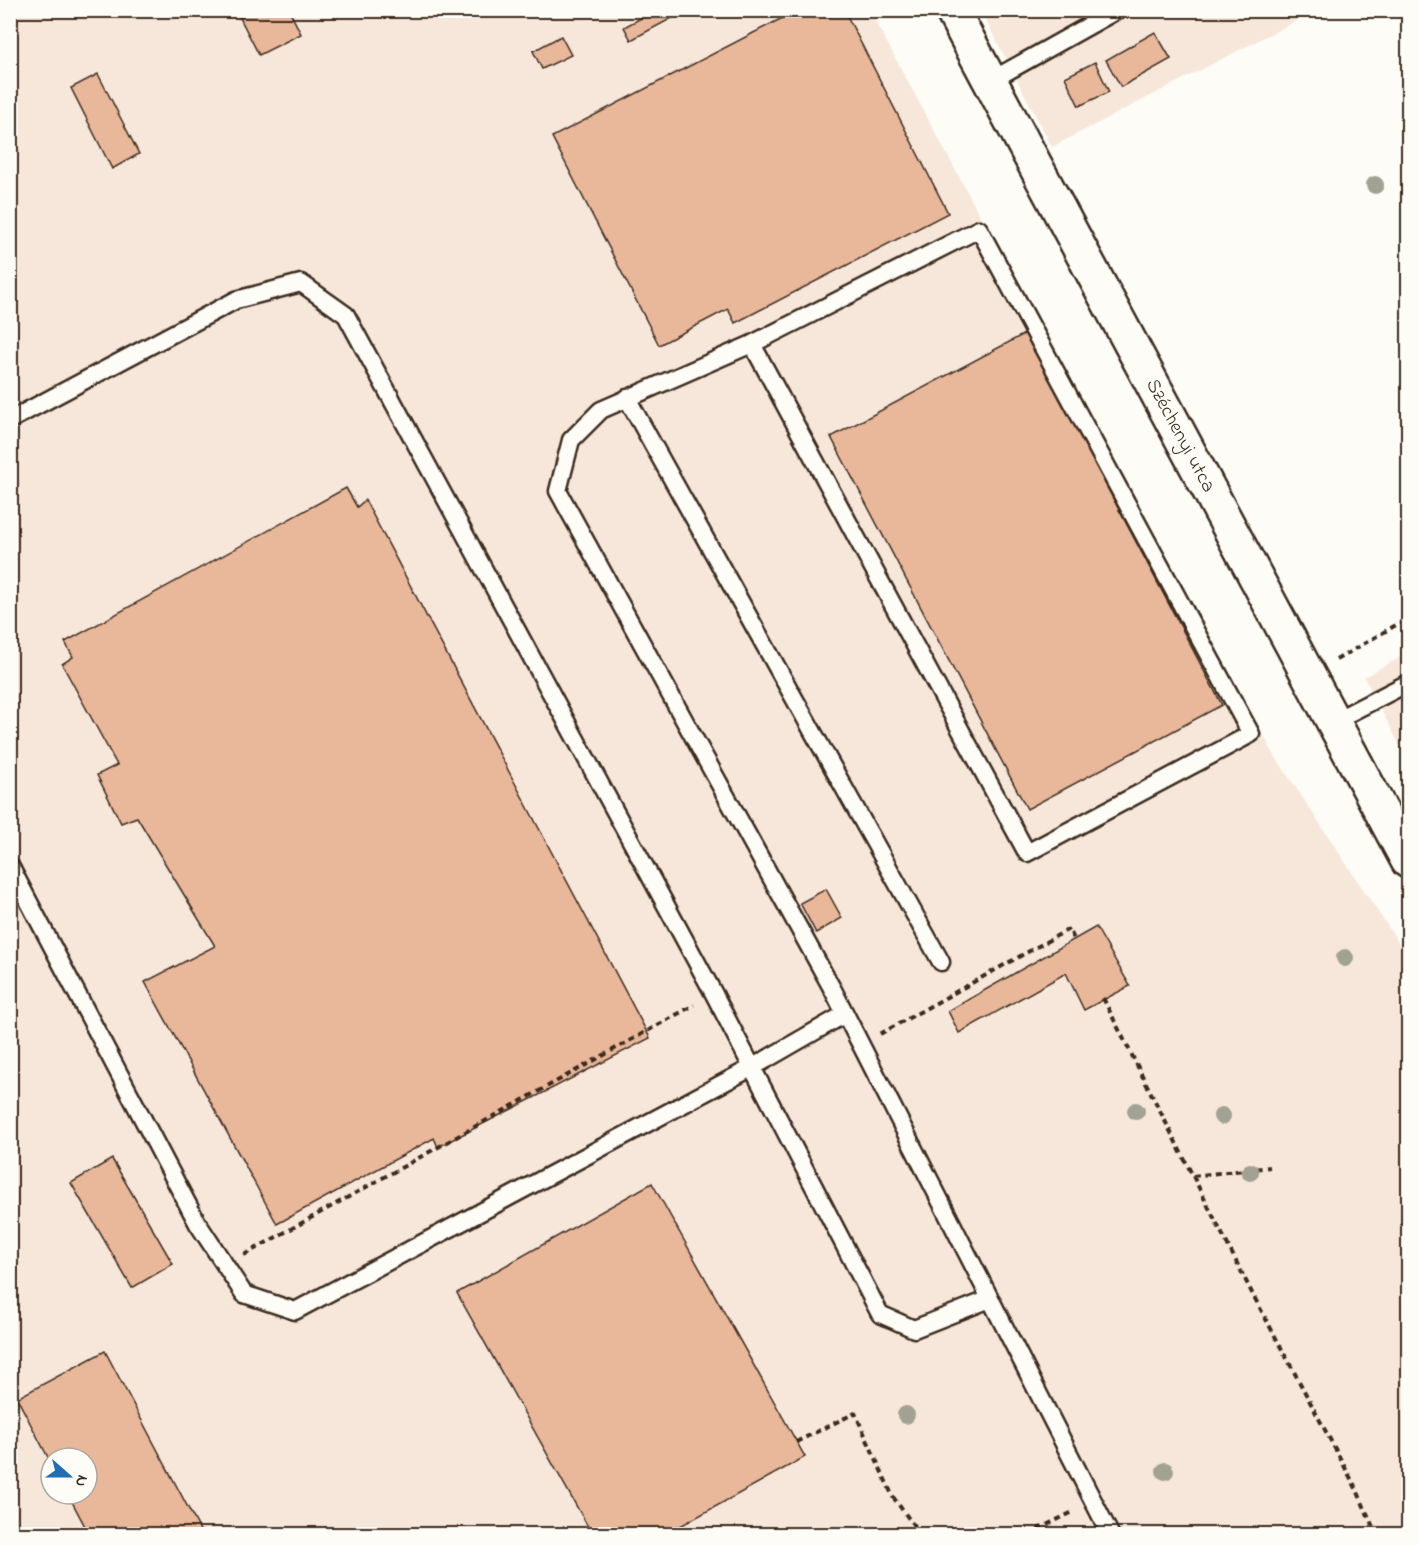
<svg xmlns="http://www.w3.org/2000/svg" width="1419" height="1545" viewBox="0 0 1419 1545" font-family="'Indie Flower',sans-serif">
<style>
.built{fill:#f7e7db;fill-rule:evenodd}
.building{fill:#e9b79a;stroke:#3b2a1e;stroke-width:1.5}
.lines{fill:none;stroke-linecap:round;stroke-linejoin:round}
.service-casing{stroke:#3b2a1e;stroke-width:21}
.tertiary-casing{stroke:#3b2a1e;stroke-width:38}
.path{stroke:#3b2a1e;stroke-width:4;stroke-dasharray:6 4.5;stroke-linecap:butt}
.service{stroke:#fdfcf7;stroke-width:16}
.tertiary{stroke:#fdfcf7;stroke-width:33}
.tree{fill:#a1a293}
.labels{text-anchor:middle;dominant-baseline:central;stroke-width:6;stroke-linejoin:round;paint-order:stroke}
.street-label{font-size:20px;fill:#3b2a1e;stroke:#fdfcf7}
</style>
<rect width="100%" height="100%" fill="#fdfcf7"/>
<filter id="ink" filterUnits="userSpaceOnUse"><feTurbulence type="fractalNoise" baseFrequency=".0167" numOctaves="2"/><feDisplacementMap in="SourceGraphic" scale="12" xChannelSelector="R" yChannelSelector="G"/><feConvolveMatrix kernelMatrix="1 2 1 2 8 2 1 2 1" color-interpolation-filters="sRGB"/></filter>
<g filter="url(#ink)">
<path class="built" d="M10,11H870L1137,508L1275,756L1408,957V1534H11ZM51,1458H87V1494H51Z
M981,11H1315L1052,147Z
M1408,653V761L1364,677Z"/>
<path class="building" d="M236,10H289L301,34L259,55Z
M656,10H673L676,16L631,40L624,27Z
M798,10H844L948,213L735,323L728,309L659,345L552,137Z
M1155,32L1171,59L1121,87L1106,60Z
M561,36L571,55L542,69L533,51Z
M1095,62L1109,92L1079,106L1065,77Z
M98,74L139,154L112,169L71,88Z
M1026,333L1222,705L1027,809L831,437Z
M346,488L357,507L365,500L650,1038L438,1147L434,1138L277,1224L145,982L215,946L137,817L121,823L97,775L117,765L62,664L73,657L65,642Z
M826,889L842,918L816,933L800,903Z
M1096,927L1130,986L1084,1010L1066,973L959,1033L948,1011Z
M112,1159L173,1264L132,1288L71,1183Z
M652,1183L805,1457L666,1534H592L457,1293Z
M105,1351L202,1534H89L68,1494H87V1458H51V1463L17,1398Z"/>
<g class="lines">
<defs>
<path id="service" d="M990,81L1117,10
M752,344L979,229L1251,734L1027,853L752,344L601,410L571,440L558,491L833,990L1110,1534
M627,398L941,962
M10,420L236,300L301,283L346,315L714,994L880,1314L914,1329L990,1299
M1334,721L1408,683
M10,866L198,1224L244,1294L295,1311L753,1067L845,1014"/>
<g id="tertiary">
<path id="s1" d="M952,10L1408,861"/>
</g>
</defs>
<use href="#service" class="service-casing"/>
<use href="#tertiary" class="tertiary-casing"/>
<path class="path" d="M1336,660L1408,618
M1103,998L1252,1293L1357,1490L1376,1534
M880,1034L1069,929L1074,939
M1193,1176L1270,1167
M244,1255L694,1005
M796,1442L855,1413L893,1497L920,1534
M1028,1534L1073,1512"/>
<use href="#service" class="service"/>
<use href="#tertiary" class="tertiary"/>
</g>
<g class="tree">
<circle cx="1375" cy="185" r="9"/>
<circle cx="1345" cy="958" r="9"/>
<circle cx="1136" cy="1111" r="9"/>
<circle cx="1222" cy="1116" r="9"/>
<circle cx="1250" cy="1172" r="9"/>
<circle cx="906" cy="1415" r="9"/>
<circle cx="1165" cy="1471" r="9"/>
</g>
</g>
<g class="labels">
<g class="street-label">
<text stroke="none"><textPath href="#s1" startOffset="483">Széchenyi utca</textPath></text>
</g>
</g>
<rect width="1419" height="1545" fill="none" stroke="#fdfcf7" stroke-width="36"/>
<rect x="18" y="18" width="1383" height="1509" fill="none" stroke="#3b2a1e" stroke-width="2" filter="url(#ink)"/>
<g transform="translate(69 1476) rotate(111)"><circle r="28" fill="#fdfcf7" stroke="#afa8a0" stroke-width="1.5"/>
<path d="M0-4.5L10 22L0 15L-10 22Z" fill="#1f6fb2"/>
<text y="-9" font-size="16" font-weight="bold" text-anchor="middle" fill="#3b2a1e">N</text>
</g>
</svg>
